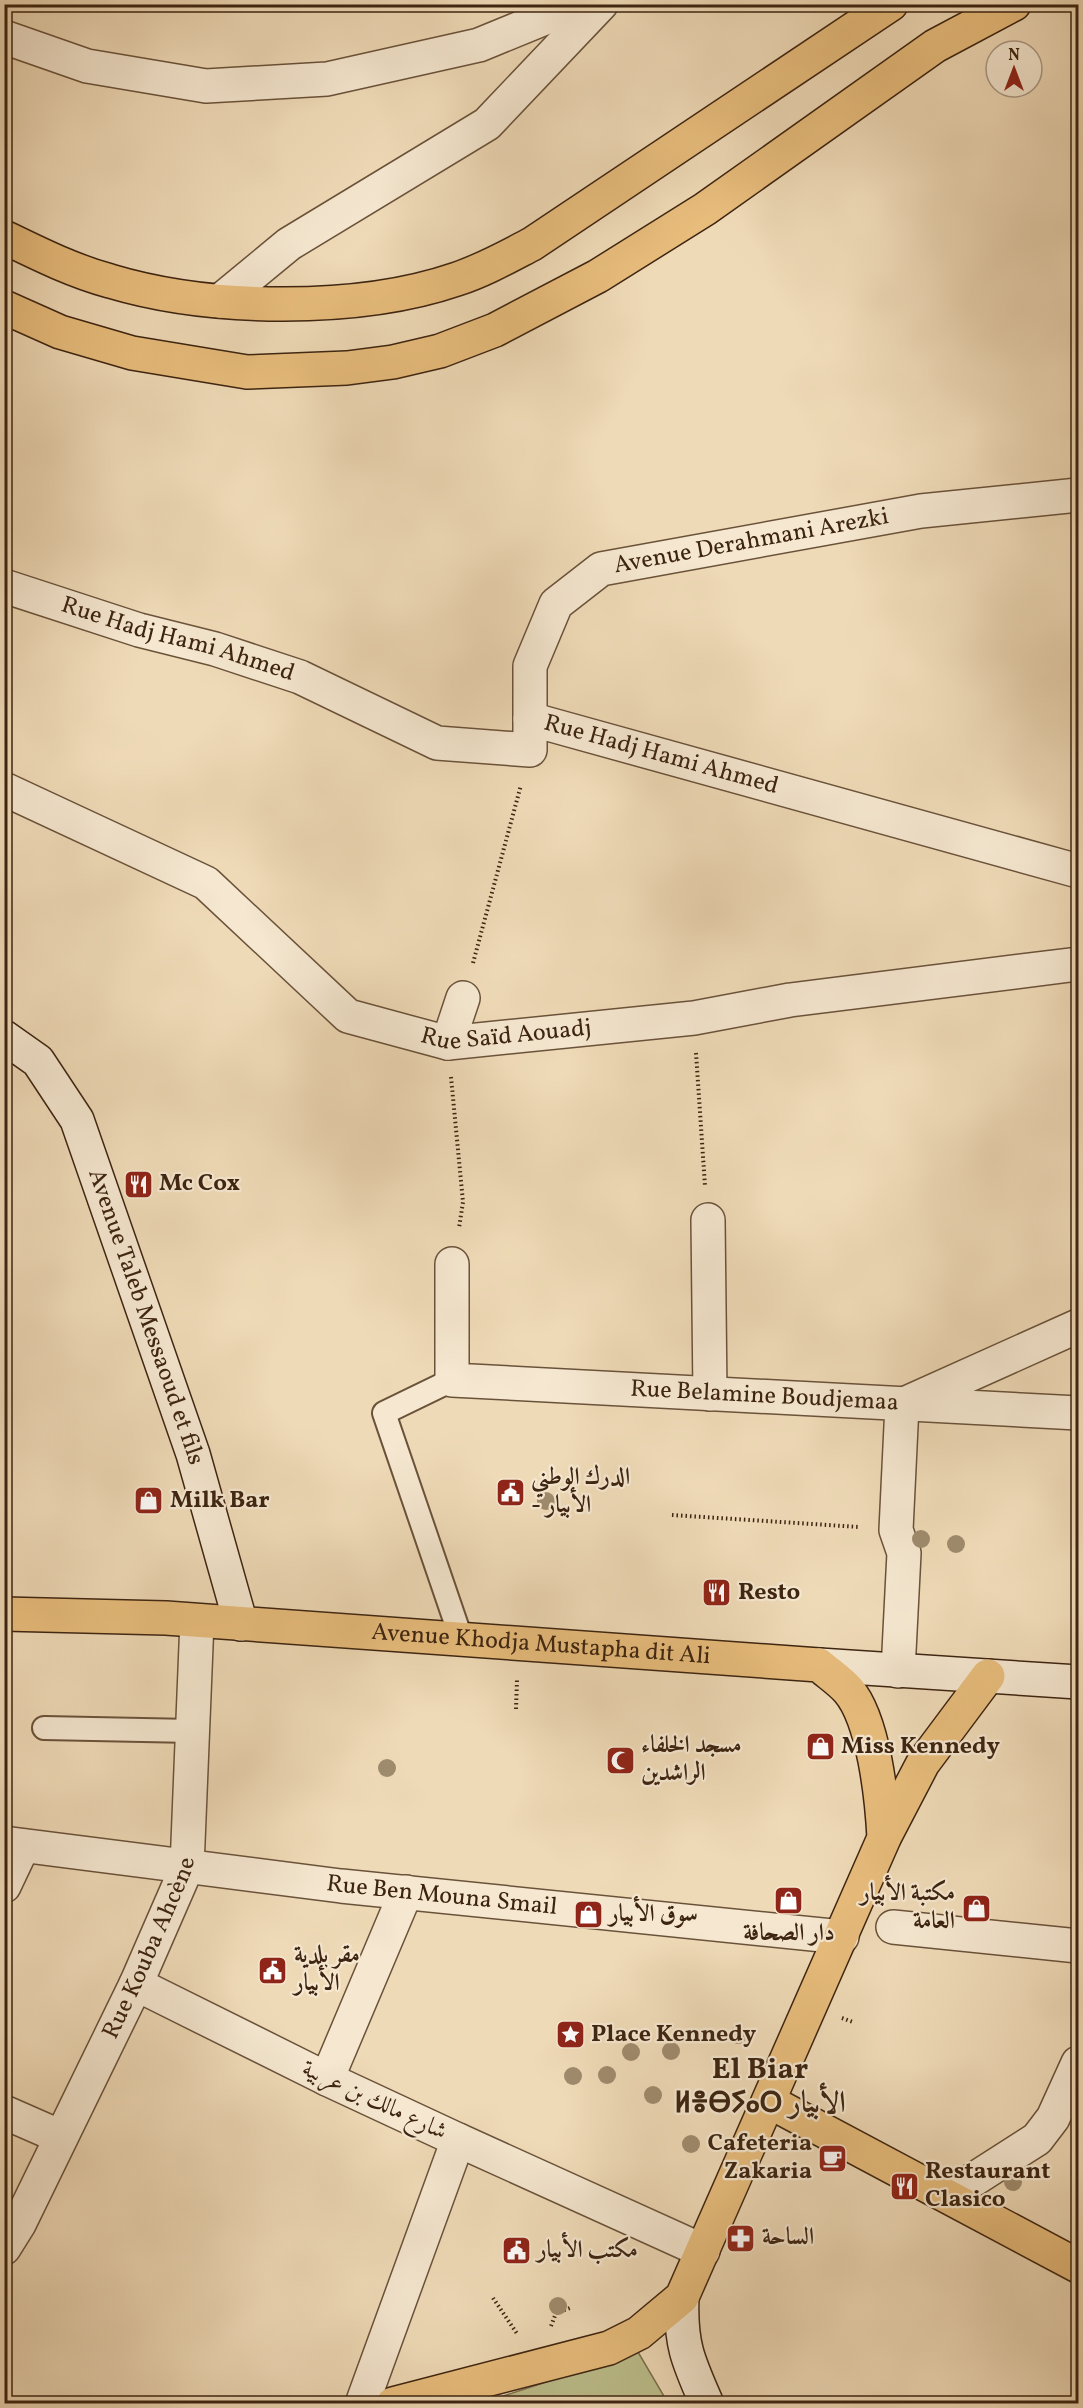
<svg xmlns="http://www.w3.org/2000/svg" width="1083" height="2408" viewBox="0 0 1083 2408" font-family="Vollkorn,Amiri,'Noto Sans Tifinagh',serif">
<style>
.green{fill:#bcbe8c;stroke:#7c714e;stroke-width:1.5}
.lines{fill:none;stroke-linecap:round;stroke-linejoin:round}
.lane-casing{stroke:#6a523a;stroke-width:26}
.street-casing{stroke:#6a523a;stroke-width:36}
.secondary-casing{stroke:#3d2411;stroke-width:36}
.primary-casing{stroke:#3d2411;stroke-width:36}
.highway-casing{stroke:#3d2411;stroke-width:36}
.path{stroke:#3d2411;stroke-width:4;stroke-dasharray:1.5 3;stroke-linecap:butt}
.lane{stroke:#f5e7d0;stroke-width:22}
.street{stroke:#f5e7d0;stroke-width:33}
.secondary{stroke:#f5e7d0;stroke-width:33}
.primary{stroke:#e8bd7c;stroke-width:33}
.highway{stroke:#e8bd7c;stroke-width:33}
.tree{fill:#9f8b6d}
.labels{text-anchor:middle;dominant-baseline:central;stroke-width:4.5;stroke-linejoin:round;paint-order:stroke}
.street-label{font-size:24px;fill:#3d2411;stroke:#f5e7d0}
.poi-label{font-size:24px;font-weight:bold;fill:#3d2411;stroke:#f5e7d0;text-anchor:start}
.district-label{font-size:30px;font-weight:bold;fill:#3d2411;stroke:#f5e7d0}
</style>
<rect width="100%" height="100%" fill="#efdab7"/>
<filter id="stains"><feTurbulence type="fractalNoise" baseFrequency=".00333" numOctaves="4"/><feColorMatrix values="0 0 0 0 .2 0 0 0 0 .09 0 0 0 0 .02 0 0 0 .5 -.17"/></filter>
<radialGradient id="worn" r=".72"><stop offset=".6" stop-color="#630" stop-opacity="0"/><stop offset="1" stop-color="#630" stop-opacity=".3"/></radialGradient>
<path class="green" d="M638,2352L668,2403L479,2404Z"/>
<g class="lines">
<defs>
<path id="lane" d="M452,1380L384,1413L461,1638
M44,1728L192,1731"/>
<g id="street">
<path d="M4,37L87,66L206,86L327,79L479,45L579,4"/>
<path d="M220,301L289,244L487,124L601,4"/>
<path id="s1" d="M4,586L139,630L215,649L300,677L437,743L530,750V719L1078,871"/>
<path id="s2" d="M530,719V666L556,604L601,569L921,511L1078,495"/>
<path id="s3" d="M4,789L206,883L348,1016L448,1043L694,1018L790,1000L1078,964"/>
<path d="M448,1043L463,998"/>
<path d="M708,1220L710,1394"/>
<path id="s4" d="M452,1264V1380L1078,1413"/>
<path d="M898,1671L904,1553L896,1530L902,1405L1078,1326"/>
<path id="s5" d="M4,1843L341,1886L842,1937"/>
<path d="M4,1886L23,1846"/>
<path d="M893,1927L1078,1946"/>
<path d="M136,1984L327,2079L458,2140L362,2404"/>
<path d="M327,2079L406,1892"/>
<path d="M4,2112L61,2137"/>
<path d="M458,2140L703,2251"/>
<path d="M948,2196L1037,2139L1053,2118L1078,2063"/>
<path id="s6" d="M4,2248L19,2224L136,1984L187,1867L197,1621"/>
</g>
<g id="secondary">
<path id="s7" d="M4,1037L38,1061L77,1120L193,1454L241,1624"/>
<path d="M819,1665L1078,1682"/>
<path d="M682,2297C680,2344 688,2361 707,2404"/>
</g>
<g id="primary">
<path id="s8" d="M4,1614L166,1618L819,1665C828,1673 840,1681 848,1690C874,1720 882,1799 884,1838L682,2297L639,2333L609,2348L393,2404"/>
<path d="M885,1836L923,1763L988,1676"/>
<path d="M770,2102L1078,2266"/>
</g>
<path id="highway" d="M4,237C39,254 73,271 110,281C210,311 358,313 457,279C484,270 507,257 532,244L891,4
M4,307L60,332L132,353L247,372L347,368L393,362L440,351L495,330L598,276L705,209L935,46L1014,4"/>
</defs>
<use href="#lane" class="lane-casing"/>
<use href="#street" class="street-casing"/>
<use href="#secondary" class="secondary-casing"/>
<use href="#primary" class="primary-casing"/>
<use href="#highway" class="highway-casing"/>
<path class="path" d="M473,963L521,785
M696,1053L705,1186
M451,1077L463,1202L459,1228
M672,1515L859,1527
M516,1709L517,1680
M842,2018L853,2022
M493,2298L518,2335
M551,2326L556,2313L570,2308"/>
<use href="#lane" class="lane"/>
<use href="#street" class="street"/>
<use href="#secondary" class="secondary"/>
<use href="#primary" class="primary"/>
<use href="#highway" class="highway"/>
</g>
<g class="tree">
<circle cx="546" cy="1501" r="9"/>
<circle cx="921" cy="1539" r="9"/>
<circle cx="956" cy="1544" r="9"/>
<circle cx="387" cy="1768" r="9"/>
<circle cx="738" cy="2035" r="9"/>
<circle cx="671" cy="2051" r="9"/>
<circle cx="631" cy="2052" r="9"/>
<circle cx="607" cy="2075" r="9"/>
<circle cx="573" cy="2076" r="9"/>
<circle cx="653" cy="2095" r="9"/>
<circle cx="691" cy="2144" r="9"/>
<circle cx="1013" cy="2182" r="9"/>
<circle cx="558" cy="2306" r="9"/>
</g>
<defs>
<symbol id="restaurant-square" viewBox="-11 -11 22 22"><rect x="-9" y="-9" width="18" height="18" rx="4" fill="#8f2418" stroke="#f5e7d0"/><path d="M-5-6h1v4h1v-4h1v4h1v-4h1v5L-1.5 .5V6h-2V.5L-5-1ZM5-6V6H3V1.5H1.5Q1.5-4 5-6Z" fill="#fff"/></symbol>
<symbol id="civic-square" viewBox="-11 -11 22 22"><rect x="-9" y="-9" width="18" height="18" rx="4" fill="#8f2418" stroke="#f5e7d0"/><path d="M-.6-6.5H3V-4.5H.6V-3L4-1V1h2V6H-6V1h2V-1L-.6-3ZM-1.2 2.5V6h2.4V2.5Z" fill="#fff"/></symbol>
<symbol id="shop-square" viewBox="-11 -11 22 22"><rect x="-9" y="-9" width="18" height="18" rx="4" fill="#8f2418" stroke="#f5e7d0"/><path d="M-5-2.5h2.3a2.7 3.5 0 0 1 5.4 0H5L5.5 6h-11ZM-1.5-2.5h3a1.5 2.3 0 0 0-3 0Z" fill="#fff"/></symbol>
<symbol id="mosque-square" viewBox="-11 -11 22 22"><rect x="-9" y="-9" width="18" height="18" rx="4" fill="#8f2418" stroke="#f5e7d0"/><path d="M3.5-4.9A6 6 0 1 0 3.5 4.9A5 5 0 1 1 3.5-4.9Z" fill="#fff"/></symbol>
<symbol id="sight-square" viewBox="-11 -11 22 22"><rect x="-9" y="-9" width="18" height="18" rx="4" fill="#8f2418" stroke="#f5e7d0"/><path d="M0-6L1.8-2.2L6-1.7L2.9 1.2L3.7 5.4L0 3.3L-3.7 5.4L-2.9 1.2L-6-1.7L-1.8-2.2Z" fill="#fff"/></symbol>
<symbol id="cafe-square" viewBox="-11 -11 22 22"><rect x="-9" y="-9" width="18" height="18" rx="4" fill="#8f2418" stroke="#f5e7d0"/><path d="M-5.5-4.5H6V0H3Q3 3.5 0 3.5H-2.5Q-5.5 3.5-5.5 0ZM3-3.2v2h1.7v-2ZM-6 4.5H4V6H-6Z" fill="#fff"/></symbol>
<symbol id="pharmacy-square" viewBox="-11 -11 22 22"><rect x="-9" y="-9" width="18" height="18" rx="4" fill="#8f2418" stroke="#f5e7d0"/><path d="M-2-6h4v4h4v4h-4v4h-4v-4h-4v-4h4Z" fill="#fff"/></symbol>
</defs>
<g fill-rule="evenodd">
<use href="#restaurant-square" x="122" y="1168" width="33" height="33"/>
<use href="#civic-square" x="494" y="1476" width="33" height="33"/>
<use href="#shop-square" x="132" y="1484" width="33" height="33"/>
<use href="#restaurant-square" x="700" y="1576" width="33" height="33"/>
<use href="#shop-square" x="804" y="1730" width="33" height="33"/>
<use href="#mosque-square" x="604" y="1744" width="33" height="33"/>
<use href="#shop-square" x="772" y="1884" width="33" height="33"/>
<use href="#shop-square" x="960" y="1892" width="33" height="33"/>
<use href="#shop-square" x="572" y="1898" width="33" height="33"/>
<use href="#civic-square" x="256" y="1954" width="33" height="33"/>
<use href="#sight-square" x="554" y="2018" width="33" height="33"/>
<use href="#cafe-square" x="816" y="2142" width="33" height="33"/>
<use href="#restaurant-square" x="888" y="2170" width="33" height="33"/>
<use href="#pharmacy-square" x="724" y="2222" width="33" height="33"/>
<use href="#civic-square" x="500" y="2234" width="33" height="33"/>
</g>
<g class="labels">
<g class="street-label">
<text stroke="none"><textPath href="#s2" startOffset="330">Avenue Derahmani Arezki</textPath></text>
<text stroke="none"><textPath href="#s1" startOffset="182">Rue Hadj Hami Ahmed</textPath></text>
<text stroke="none"><textPath href="#s1" startOffset="722">Rue Hadj Hami Ahmed</textPath></text>
<text stroke="none"><textPath href="#s3" startOffset="579">Rue Saïd Aouadj</textPath></text>
<text stroke="none"><textPath href="#s7" startOffset="321">Avenue Taleb Messaoud et fils</textPath></text>
<text stroke="none"><textPath href="#s4" startOffset="429">Rue Belamine Boudjemaa</textPath></text>
<text stroke="none"><textPath href="#s8" startOffset="538">Avenue Khodja Mustapha dit Ali</textPath></text>
<text stroke="none"><textPath href="#s5" startOffset="441">Rue Ben Mouna Smail</textPath></text>
<text stroke="none"><textPath href="#s6" startOffset="334">Rue Kouba Ahcène</textPath></text>
<text transform="translate(374 2101) rotate(25)">شارع مالك بن عربية</text>
</g>
<g class="poi-label">
<text x="159" y="1184">Mc Cox</text>
<text x="531" y="1478">الدرك الوطني<tspan x="531" dy="28">- الأبيار</tspan></text>
<text x="170" y="1501">Milk Bar</text>
<text x="738" y="1593">Resto</text>
<text x="641" y="1746">مسجد الخلفاء<tspan x="641" dy="28">الراشدين</tspan></text>
<text x="841" y="1747">Miss Kennedy</text>
<text x="955" y="1894" text-anchor="end">مكتبة الأبيار<tspan x="955" dy="28">العامة</tspan></text>
<text x="609" y="1915">سوق الأبيار</text>
<text x="789" y="1934" text-anchor="middle">دار الصحافة</text>
<text x="294" y="1956">مقر بلدية<tspan x="294" dy="28">الأبيار</tspan></text>
<text x="591" y="2035">Place Kennedy</text>
<text x="812" y="2144" text-anchor="end">Cafeteria<tspan x="812" dy="28">Zakaria</tspan></text>
<text x="925" y="2172">Restaurant<tspan x="925" dy="28">Clasico</tspan></text>
<text x="762" y="2238">الساحة</text>
<text x="537" y="2251">مكتب الأبيار</text>
</g>
<g class="district-label">
<text x="760" y="2070">El Biar<tspan x="760" dy="34">ⵍⴻⴱⵢⴰⵔ الأبيار</tspan></text>
</g>
</g>
<rect width="1083" height="2408" fill="none" stroke="#efdab7" stroke-width="24"/>
<rect x="6" y="6" width="1071" height="2396" fill="none" stroke="#3d2411" stroke-width="3"/>
<rect x="12" y="12" width="1059" height="2384" fill="none" stroke="#3d2411" stroke-width="1.5"/>
<g transform="translate(1014 69)"><circle r="28" fill="#f5e7d0" stroke="#ab9984" stroke-width="1.5"/>
<path d="M0-4.5L10 22L0 15L-10 22Z" fill="#8f2418"/>
<text y="-9" font-size="16" font-weight="bold" text-anchor="middle" fill="#3d2411">N</text>
</g>
<rect width="100%" height="100%" filter="url(#stains)"/>
<rect width="100%" height="100%" fill="url(#worn)"/>
</svg>
